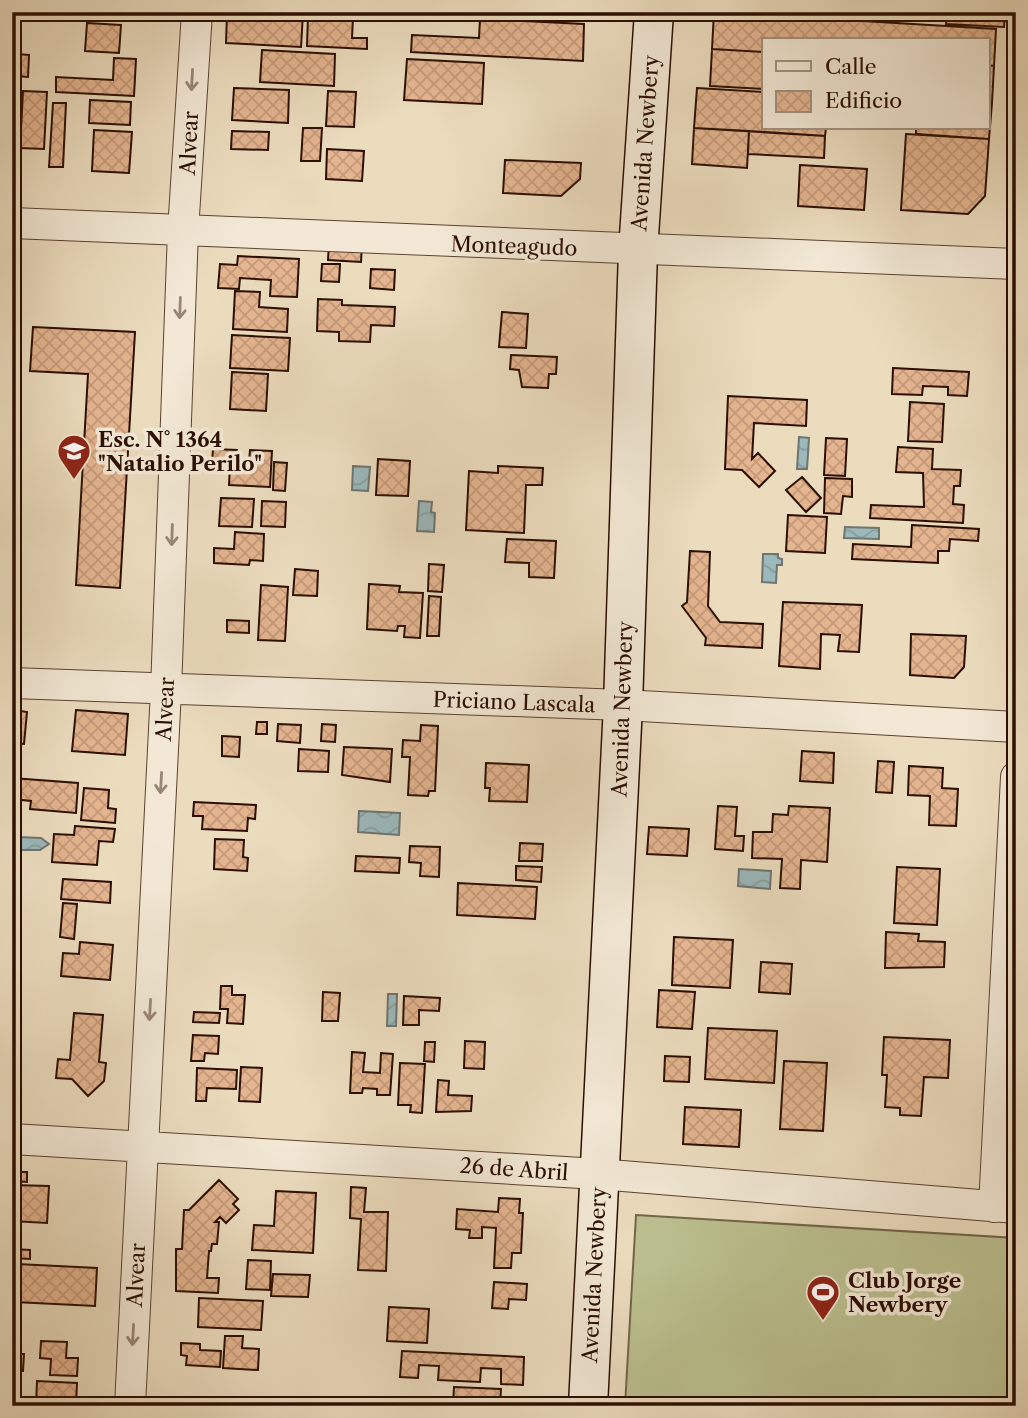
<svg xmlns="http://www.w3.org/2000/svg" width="1028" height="1418" viewBox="0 0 1028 1418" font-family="'Libre Caslon Text',serif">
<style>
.garden{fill:#bbbf8f;stroke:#736648;stroke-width:2}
.water{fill:url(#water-waves);stroke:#6f7571;stroke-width:2}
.building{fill:url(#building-cross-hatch);stroke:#2b0e00;stroke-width:2}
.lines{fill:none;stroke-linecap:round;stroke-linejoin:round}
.minor-casing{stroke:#5b4230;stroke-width:32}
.secondary-casing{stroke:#2b0e00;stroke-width:41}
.minor{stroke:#f2e8d5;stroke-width:30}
.secondary{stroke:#f2e8d5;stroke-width:38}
.oneway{stroke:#988675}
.labels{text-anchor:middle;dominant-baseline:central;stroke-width:7;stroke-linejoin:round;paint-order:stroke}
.street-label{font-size:21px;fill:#2b0e00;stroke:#f2e8d5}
.poi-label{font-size:21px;font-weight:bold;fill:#2b0e00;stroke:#f2e8d5;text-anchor:start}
</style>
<defs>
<pattern id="water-waves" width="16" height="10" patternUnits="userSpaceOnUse" patternTransform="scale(1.75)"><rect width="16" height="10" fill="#9cb9bc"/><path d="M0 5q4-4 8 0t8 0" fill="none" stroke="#879ea0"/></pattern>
<pattern id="building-cross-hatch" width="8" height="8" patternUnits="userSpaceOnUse" patternTransform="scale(1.75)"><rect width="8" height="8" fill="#e4b58f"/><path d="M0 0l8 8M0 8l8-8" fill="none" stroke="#c49a7a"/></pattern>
</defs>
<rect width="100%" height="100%" fill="#ebdcbe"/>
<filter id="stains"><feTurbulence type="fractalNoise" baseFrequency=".00286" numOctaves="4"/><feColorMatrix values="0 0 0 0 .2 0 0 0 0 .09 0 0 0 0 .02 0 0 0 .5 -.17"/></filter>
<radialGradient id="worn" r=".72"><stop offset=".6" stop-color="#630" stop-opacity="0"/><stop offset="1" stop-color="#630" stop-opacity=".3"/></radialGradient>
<path class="garden" d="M636,1215L1016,1238V1406H625Z"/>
<path class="water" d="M799,437L809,438L807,469H797Z
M353,466L370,467L368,491L352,490Z
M419,501L432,502L431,512L435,513L434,532L417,531Z
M845,527L879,528V539L844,538Z
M763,554H778V558L782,559V565H777L776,583L762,582Z
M359,811L400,813L399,835L358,832Z
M17,837L41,838L49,844L40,850H16Z
M739,869L771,871L770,889L738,886Z
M388,994H397L396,1026H387Z"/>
<path class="building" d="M106,12H141V20L105,19Z
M227,12L303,13L301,47L226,43Z
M714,12L996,29L994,66L988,65V40H764V52L712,49Z
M947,12H1005L1004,27L946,24Z
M308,16L353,18L352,38H367V49L307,46Z
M480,19L584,24L583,61L411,52L412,35L479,38Z
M87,23L121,25L119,53L85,51Z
M712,49L764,52V89L710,86Z
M262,50L335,54L334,86L260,82Z
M17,54L29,55L28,77L16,76Z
M114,58L136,59L134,96L56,92V77L113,80Z
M407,59L484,63L482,104L404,100Z
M988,65L994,66L992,103H988Z
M234,88L289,90L288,123L232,120Z
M697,88L764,92V128H826L825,136L694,128Z
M23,91L47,92L44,149L20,148Z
M328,91L356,92L354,127L326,126Z
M90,100L131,102L130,125L89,123Z
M53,103H66L63,167H49Z
M988,103H992L989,139L916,134V128H988Z
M303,128H322L320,161H301Z
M694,128L749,131L747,168L692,164Z
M94,130L132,132L129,173L92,171Z
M232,131L269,132L268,150L231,149Z
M749,131L825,136L824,158L748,154Z
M906,134L989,139L985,196L968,214L901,210Z
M327,149L364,151L362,181L326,179Z
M505,160L581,163L580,179L561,196L503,193Z
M800,165L867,169L864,210L798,206Z
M329,243L362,245L361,262L328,260Z
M238,256L299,259L297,297L270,296L271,280L240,278L239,289L218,288L220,264L237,265Z
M322,264H340L339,282L321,281Z
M371,269L395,270L394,290L370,288Z
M235,291L260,292L259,307L288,309L287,332L233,329Z
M318,299L342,300V305L395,307L394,326L371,325L370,342L339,341V332L317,331Z
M502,312L528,314L526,348L499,347Z
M33,327L135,332L120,588L76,585L88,374L30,371Z
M232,335L290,338L288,371L230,368Z
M511,355L557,357L556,374H549L548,388L522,387L519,370L510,369Z
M893,368L969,372L967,396L948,395V387L923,386L922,395L892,394Z
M232,372L268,374L266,411L230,409Z
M728,396L807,400L806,426L754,423L752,459L758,453L775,471L759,487L742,470L725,469Z
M910,402L944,404L942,442L908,441Z
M826,438L847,439L845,476L824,475Z
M898,447L933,449L932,469L961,470L960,486H954L953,504L964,505L963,523L870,518L871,505L924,507L923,473L896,472Z
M213,449L237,450L236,462H249L250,450L272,451L270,487L229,485L230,464L212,463Z
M378,459L410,461L408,496L376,495Z
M274,462L287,463L285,491L273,490Z
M498,466L543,468L542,485H526L524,533L466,530L469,471L498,473Z
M802,477L821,498L806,512L786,490Z
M825,478L852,479V497L843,496L841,514L824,513Z
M221,498L254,499L252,527L219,526Z
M262,501L286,502L285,527L261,526Z
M788,515L827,517L825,553L786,551Z
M912,525L979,529L978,541L950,539L949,551H938V563L852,559L853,544L911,547Z
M235,532L264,534L263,561L250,560L249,565L214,563V548L234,549Z
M507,539L556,541L554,578L529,577V563L505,562Z
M690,551L710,552L708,606L720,622L763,624L762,648L705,645L706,638L682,606L687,602Z
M429,564L444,565L442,592L428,591Z
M295,569L318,571L317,596L293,595Z
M369,584L400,586L399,592L423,593L420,638L404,637L405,626H398L397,631L367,629Z
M261,585L288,587L285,641L258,640Z
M429,596L441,597L439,636H427Z
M783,602L862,605L859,652L838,651L840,635L821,634L820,669L779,666Z
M227,620L249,621V633L227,632Z
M911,634L966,636L964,667L954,678L910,675Z
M15,710L27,712L24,744L13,743Z
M76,710L128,714L125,755L72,751Z
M257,722H267V734H256Z
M278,724L301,725L300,743L277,741Z
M322,724L336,725L335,742L321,741Z
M421,725L438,726L435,791H429L428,796L408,795L410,757H402L403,740L420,741Z
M222,736L240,737L239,757L222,756Z
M344,747L392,749L390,782L342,775Z
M299,749L329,751L328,772L298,771Z
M802,751L834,753L833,783L800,781Z
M878,761L894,762L892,793L876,792Z
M486,763L529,765L527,802L489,801L490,788H485Z
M909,766L943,768L942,788L958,789L956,826L929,825L930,796L908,795Z
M12,778L78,783L76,813L30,809L31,801L12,799Z
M84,788L109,790L108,808L116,809L115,823L81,820Z
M194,802L256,805L255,819L248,818L247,831L202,829L203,816H193Z
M718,806L737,807L735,836H744L743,851L715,849Z
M789,806L830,808L827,862L801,860L800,889L780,888L782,859L752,858L753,832H772L773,814L788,815Z
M75,826L115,829L113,842L99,841L97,865L52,862L54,834L74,835Z
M649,827L689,829L687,856L647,854Z
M215,839L244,840L243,857L248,858L247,871L214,869Z
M520,843L543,844L542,861H519Z
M410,846L440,847L439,877L420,876L421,863L409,862Z
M356,856L400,858L399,873L355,871Z
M516,866L542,867L541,882L516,880Z
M897,867L940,869L937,925L894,923Z
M63,879L111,882L110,903L61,899Z
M458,883L537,887L535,919L457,915Z
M63,903L77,904L74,939L60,937Z
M886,932L919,934L918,941L945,942L944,967L885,968Z
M674,937L733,940L730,988L672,985Z
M80,942L113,945L110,980L61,976L63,953L79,954Z
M761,962L792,964L790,994L759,992Z
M221,986H232V995H245L243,1024L227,1023L228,1009H220Z
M659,990L695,992L692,1029L657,1027Z
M323,992L340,993L338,1021H322Z
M404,996L440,998L439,1011L419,1010V1025H403Z
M194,1012L220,1013L219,1023L193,1022Z
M74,1013L103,1015L99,1062L106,1063L104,1081L88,1096L72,1079L56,1078L58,1059L70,1060Z
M708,1028L777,1031L774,1083L705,1079Z
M193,1035L219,1036L218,1054L205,1053L204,1061H191Z
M884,1037L950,1040L948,1078L924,1077L921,1116L900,1115V1108L885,1107L887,1075H882Z
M465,1041L485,1042L484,1069L464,1068Z
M425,1042H435L434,1062L424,1061Z
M352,1052L365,1053L363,1072L380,1073L381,1053L393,1054L390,1095H377V1089L363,1088L362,1093H350Z
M12,1054L21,1055L18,1092H12Z
M665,1056L690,1057L689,1082L664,1081Z
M784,1061L827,1063L823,1131L780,1129Z
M400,1063L425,1064L422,1113L410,1112L411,1105H398Z
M241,1067L262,1068L260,1102L239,1101Z
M197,1068L237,1070L236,1089L207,1088L206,1101H196Z
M438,1080L449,1081L448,1095L472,1096L471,1111L436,1112Z
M685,1107L741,1110L739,1147L683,1144Z
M14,1172H27V1182L14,1181Z
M219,1180L238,1199L233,1204L239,1210L226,1223L220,1217L215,1222H219L217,1244H212L211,1251H209L207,1278H219L218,1293L176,1291V1249H182L184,1210H189Z
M12,1185L49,1186L47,1223L12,1221Z
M351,1187L366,1188L364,1212H388L386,1271L358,1270L361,1219L350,1218Z
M276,1191L316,1193L313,1253L252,1250L254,1225L274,1226Z
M499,1198L520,1199L519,1213H523L521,1253H512L511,1268H494L496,1228L482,1227V1238H469L470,1230L456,1229L457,1209L498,1212Z
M13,1249L30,1250V1259L12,1258Z
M248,1260L271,1261L270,1290L246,1289Z
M17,1264L97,1268L95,1306L15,1302Z
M273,1274L310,1275L308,1297L271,1296Z
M494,1282L527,1284L526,1300L509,1299L508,1309L492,1308Z
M199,1298L263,1301L261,1330L198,1327Z
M389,1307L429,1309L427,1343L387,1341Z
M225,1336H243L242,1348L259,1349L258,1370L223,1368Z
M41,1341L67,1342L66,1358H78L77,1376L50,1375L51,1359L40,1358Z
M181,1343L200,1344V1350L221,1351L220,1367L186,1365L187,1356L181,1355Z
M402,1351L524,1357L523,1385L501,1384V1369L481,1368L480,1382L438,1380L439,1366L419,1365L418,1378L400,1377Z
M12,1354H24L23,1371L12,1370Z
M37,1381L77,1383L76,1406H36Z
M454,1387L501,1389L500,1406L453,1405Z
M12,1401L29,1402V1406H12Z"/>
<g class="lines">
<defs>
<path id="minor" d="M12,223L1016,264
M12,683L623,705L1016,727
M12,1139L598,1174L1016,1208
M994,1207L1016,777
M130,1406L166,690L183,231L197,12"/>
<path id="secondary" d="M588,1406L623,705L638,251L654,12"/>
</defs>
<use href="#minor" class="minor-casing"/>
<use href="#secondary" class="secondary-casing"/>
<use href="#minor" class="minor"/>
<use href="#secondary" class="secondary"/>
</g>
<defs><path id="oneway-shaft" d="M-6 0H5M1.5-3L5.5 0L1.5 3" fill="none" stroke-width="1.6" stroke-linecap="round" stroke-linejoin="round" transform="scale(1.75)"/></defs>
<g class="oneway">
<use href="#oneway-shaft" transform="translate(192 80) rotate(93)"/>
<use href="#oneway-shaft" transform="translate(180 308) rotate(92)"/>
<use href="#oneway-shaft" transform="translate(172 535) rotate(92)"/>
<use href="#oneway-shaft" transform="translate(161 783) rotate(93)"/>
<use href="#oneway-shaft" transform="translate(150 1010) rotate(93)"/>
<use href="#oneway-shaft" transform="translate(133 1335) rotate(93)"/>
</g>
<defs>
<symbol id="school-pin" viewBox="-11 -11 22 30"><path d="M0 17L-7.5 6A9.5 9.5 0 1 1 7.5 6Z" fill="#8f2418" stroke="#f2e8d5"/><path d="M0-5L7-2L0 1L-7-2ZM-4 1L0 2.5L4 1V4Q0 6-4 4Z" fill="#fff"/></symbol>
<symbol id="stadium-pin" viewBox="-11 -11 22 30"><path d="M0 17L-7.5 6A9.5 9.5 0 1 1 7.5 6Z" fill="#8f2418" stroke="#f2e8d5"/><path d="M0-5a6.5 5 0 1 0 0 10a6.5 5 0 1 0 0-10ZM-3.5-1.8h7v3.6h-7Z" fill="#fff"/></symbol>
</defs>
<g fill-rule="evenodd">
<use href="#school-pin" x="55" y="432" width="38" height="52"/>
<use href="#stadium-pin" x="804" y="1273" width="38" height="52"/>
</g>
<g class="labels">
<g class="street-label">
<text transform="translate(189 143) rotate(-87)">Alvear</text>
<text transform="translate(645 143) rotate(-86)">Avenida Newbery</text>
<text transform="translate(514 246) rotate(2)">Monteagudo</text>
<text transform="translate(514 702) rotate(2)">Priciano Lascala</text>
<text transform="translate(165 709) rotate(-87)">Alvear</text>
<text transform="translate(622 709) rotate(-88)">Avenida Newbery</text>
<text transform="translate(514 1169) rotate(4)">26 de Abril</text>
<text transform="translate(136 1275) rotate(-87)">Alvear</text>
<text transform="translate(594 1275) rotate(-87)">Avenida Newbery</text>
</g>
<g class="poi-label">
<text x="98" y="439">Esc. N° 1364<tspan x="98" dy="24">"Natalio Perilo"</tspan></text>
<text x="848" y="1280">Club Jorge<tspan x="848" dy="24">Newbery</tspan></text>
</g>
</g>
<rect width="1028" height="1418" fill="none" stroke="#ebdcbe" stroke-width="42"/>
<rect x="14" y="14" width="1000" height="1390" fill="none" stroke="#2b0e00" stroke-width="3.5"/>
<rect x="21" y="21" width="986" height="1376" fill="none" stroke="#2b0e00" stroke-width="2"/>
<rect x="762" y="38" width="228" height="91" fill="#f2e8d5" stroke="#a29180" stroke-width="2"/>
<rect x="776" y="61" width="35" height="10" fill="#f2e8d5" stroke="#a29180" stroke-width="2"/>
<text x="825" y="74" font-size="21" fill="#2b0e00">Calle</text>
<rect x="776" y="91" width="35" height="21" fill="url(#building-cross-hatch)" stroke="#a29180" stroke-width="2"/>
<text x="825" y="108" font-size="21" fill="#2b0e00">Edificio</text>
<rect width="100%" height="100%" filter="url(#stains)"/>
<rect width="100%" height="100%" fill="url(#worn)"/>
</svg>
